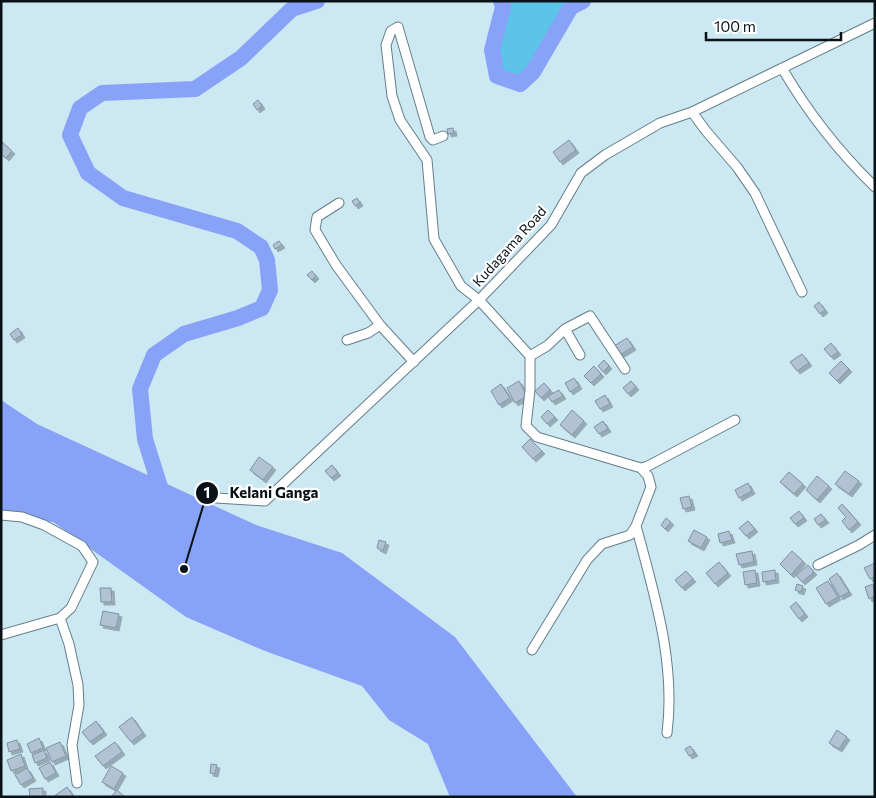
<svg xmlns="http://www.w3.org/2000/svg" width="876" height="798" viewBox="0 0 876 798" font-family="Commissioner,sans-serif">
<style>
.green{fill:#5dc3e9}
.water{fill:#87a2f7}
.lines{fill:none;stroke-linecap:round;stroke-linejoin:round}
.river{stroke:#87a2f7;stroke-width:16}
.building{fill:#b0c2d4;stroke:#7f91a2;filter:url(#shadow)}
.street-casing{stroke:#657e89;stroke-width:11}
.street{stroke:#fff;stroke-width:9}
.labels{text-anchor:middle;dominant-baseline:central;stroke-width:4.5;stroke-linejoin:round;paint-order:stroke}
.street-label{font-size:14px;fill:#091317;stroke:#fff}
.leader{fill:none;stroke:#091317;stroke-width:2}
.callout-dot{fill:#091317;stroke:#fff;stroke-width:2}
.mark-label{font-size:15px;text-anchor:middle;font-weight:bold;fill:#fff}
.callout-label{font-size:15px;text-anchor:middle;font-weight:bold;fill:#091317;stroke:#fff;stroke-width:4.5;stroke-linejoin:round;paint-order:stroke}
</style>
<defs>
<filter id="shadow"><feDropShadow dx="3" dy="3" stdDeviation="0" flood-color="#0004"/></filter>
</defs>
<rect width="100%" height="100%" fill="#cce8f3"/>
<path class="green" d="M507,1H571L567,3L529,69L519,78L502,72L497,50L508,7Z"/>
<path class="water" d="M1,400L37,424L256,525L342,553L455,637L577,797H450L428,744L389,720L362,686L265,651L186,617L53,522L1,518Z"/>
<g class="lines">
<path class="river" d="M501,1L503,7L492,50L497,76L520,84L533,72L571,7L583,1
M164,500L145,439L140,389L154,355L184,334L238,318L262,308L270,290L267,260L261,247L237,231L123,198L88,173L70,135L80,108L102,93L195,89L241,58L292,9L317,1"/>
</g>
<path class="building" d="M258,100L262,106L257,110L253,104Z
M453,128L454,133L448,134L447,129Z
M569,140L576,150L560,162L553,152Z
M1,141L12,151L6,158L1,154Z
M357,198L360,203L355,206L352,201Z
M279,241L282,245L275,249L273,245Z
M312,271L316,276L312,280L307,275Z
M819,302L825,310L820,314L814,306Z
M18,328L22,335L14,340L10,334Z
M627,338L633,347L620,355L614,346Z
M831,343L838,352L831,357L824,349Z
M802,354L809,363L797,371L790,362Z
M604,360L609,366L603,372L598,366Z
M841,361L849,369L837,381L829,373Z
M594,366L601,374L591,383L584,376Z
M574,378L579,386L570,392L565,383Z
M519,381L527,396L515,403L507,388Z
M631,381L636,387L628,394L623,388Z
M544,383L550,390L541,398L535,391Z
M501,384L510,398L499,405L491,391Z
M559,390L563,396L552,402L548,396Z
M605,395L610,404L600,409L595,401Z
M548,410L555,417L547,424L541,417Z
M572,410L584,421L572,435L560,425Z
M603,421L608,429L599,434L594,427Z
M530,439L542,451L533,459L522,447Z
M259,457L273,467L263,480L250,470Z
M332,465L338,473L331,478L325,471Z
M845,471L859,481L849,494L835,484Z
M789,472L803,484L794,494L780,482Z
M817,476L829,486L817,500L806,490Z
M748,483L752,491L739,498L735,490Z
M689,496L692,507L683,509L680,498Z
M842,504L858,522L849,530L842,521L846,517L838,508Z
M799,511L804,518L795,524L790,518Z
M821,514L826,520L818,525L814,519Z
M666,518L671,522L665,529L661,525Z
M748,521L755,529L746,536L739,528Z
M694,530L707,537L701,548L688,541Z
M729,531L732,540L720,543L718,534Z
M379,540L386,542L383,551L377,548Z
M752,551L754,562L739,565L736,554Z
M792,551L803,561L791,575L780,564Z
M719,562L728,573L715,584L706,573Z
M875,563V577L870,579L864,568Z
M808,565L814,572L802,582L796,575Z
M755,570L757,583L745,585L743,572Z
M775,570L776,580L763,582L762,572Z
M686,571L693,579L682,588L675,580Z
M837,573L849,592L840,597L829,579Z
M828,581L838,597L826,604L816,588Z
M797,584L803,586L801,592L795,590Z
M873,584L875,596L869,599L865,587Z
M100,588H111L112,602H101Z
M796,602L805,614L799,619L790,607Z
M103,611L119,614L116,628L100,625Z
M132,717L143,733L131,742L119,727Z
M96,721L104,732L90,742L82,732Z
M837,730L847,737L839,749L829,743Z
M39,738L43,748L31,753L27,744Z
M17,740L20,749L9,752L7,743Z
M60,742L66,756L52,762L46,748Z
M115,742L122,752L103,766L95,756Z
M690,746L695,753L689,756L685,749Z
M44,750L47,758L35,763L32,755Z
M21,754L25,766L11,771L7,760Z
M50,762L56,773L45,779L39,768Z
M211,764L217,765L215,774L210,773Z
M111,766L123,773L114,789L102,782Z
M27,768L33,778L21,785L15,775Z
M67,787L74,797H53Z
M43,788V797H30L29,789Z
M117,790L125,797H111Z"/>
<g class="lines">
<defs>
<path id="street" d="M782,68C807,111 839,152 875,187
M692,112L706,131L737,167L755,193L802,292
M443,136L433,140L430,137L398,27L391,31L386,45L392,96L400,120L427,160L434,239L461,286L479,300L530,356V390L526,426L537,437L641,468L648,476L651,487L636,526L630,535L602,544L587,560L532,650
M339,203L317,217L315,230L336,265L380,325L414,362
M565,329L580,355
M347,340L368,333L380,325
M530,356L547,346L565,329L590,316L625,369
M641,468L648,466L735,420
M216,498L265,501L479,300L551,225L581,173L605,155L660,123L692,112L875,23
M1,515L22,517L44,525L82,546L93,562L71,608L60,618L1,635
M636,526C654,593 676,663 667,733
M818,565L859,545L875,535
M60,618L69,644L78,685L79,705L72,745L77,783"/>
</defs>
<use href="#street" class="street-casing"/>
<use href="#street" class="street"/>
</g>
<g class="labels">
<g class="street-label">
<text transform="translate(509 246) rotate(-48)">Kudagama Road</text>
</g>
</g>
<path class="leader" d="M184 569L207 493"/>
<g class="callout-dot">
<circle cx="184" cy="569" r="5"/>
<circle cx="207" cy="493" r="12"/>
</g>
<g class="mark-label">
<text x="207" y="498">1</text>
</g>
<g class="callout-label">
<text x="274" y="498">Kelani Ganga</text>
</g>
<rect width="876" height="798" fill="none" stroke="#091317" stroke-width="5"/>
<path d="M706 32v8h135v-8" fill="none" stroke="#091317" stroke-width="2.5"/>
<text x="714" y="32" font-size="15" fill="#091317" stroke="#ffffff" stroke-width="4" paint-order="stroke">100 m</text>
</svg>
